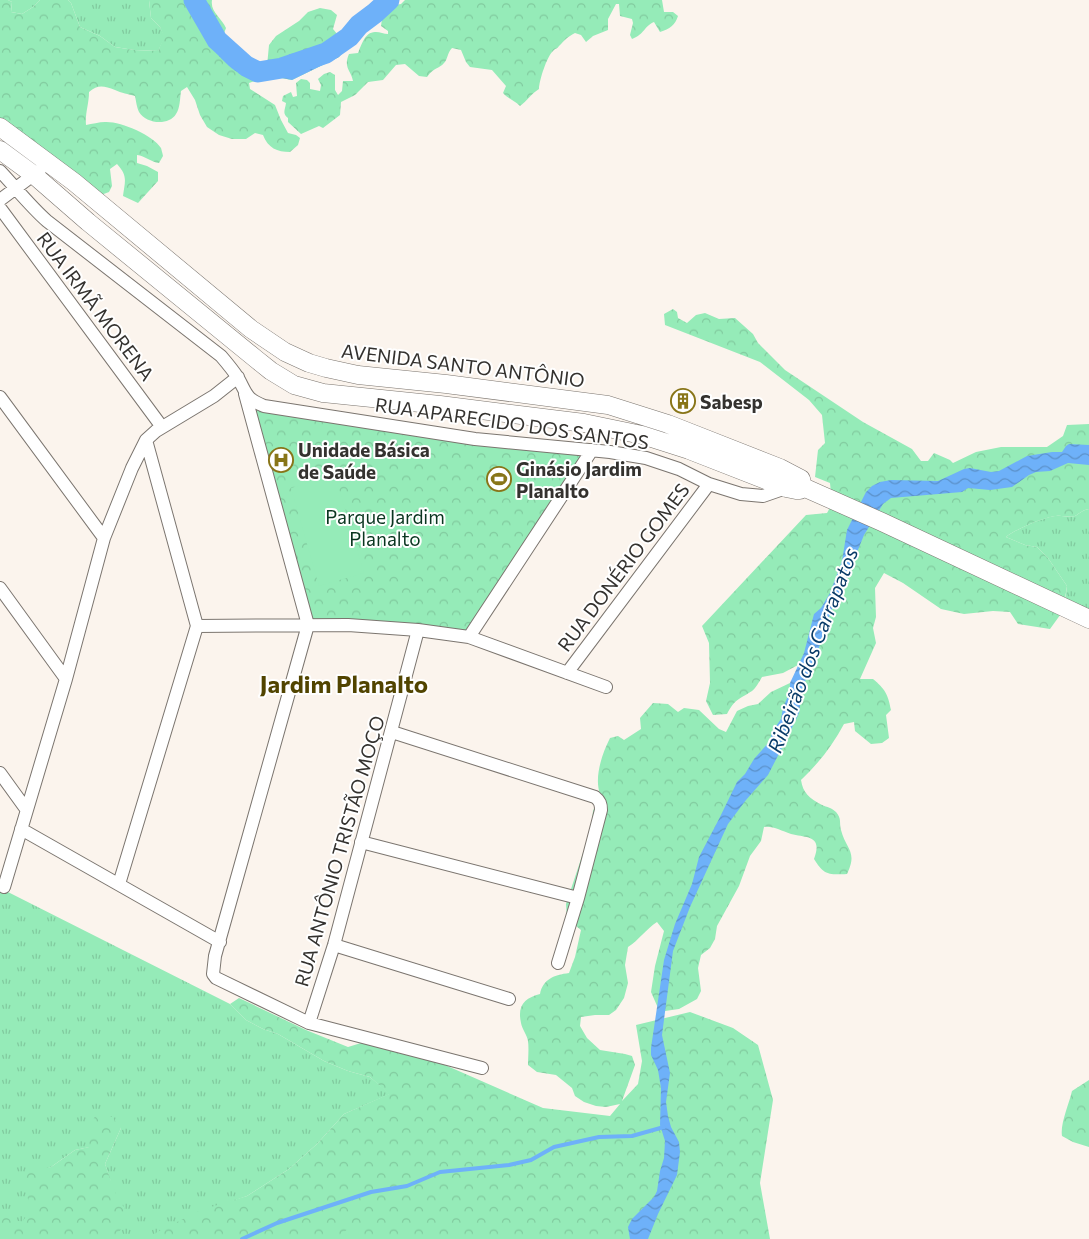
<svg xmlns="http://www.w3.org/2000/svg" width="1089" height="1239" viewBox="0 0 1089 1239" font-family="Commissioner,sans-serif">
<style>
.grass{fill:url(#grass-tufts);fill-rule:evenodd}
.forest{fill:url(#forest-crowns)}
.pitch{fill:#95ebb8}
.water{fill:url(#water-waves)}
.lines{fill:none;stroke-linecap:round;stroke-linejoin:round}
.stream{stroke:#6eb1f9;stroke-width:4}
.river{stroke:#6eb1f9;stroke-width:21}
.street-casing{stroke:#7b756f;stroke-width:14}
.secondary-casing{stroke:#7b756f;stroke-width:19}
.street{stroke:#fff;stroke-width:12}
.secondary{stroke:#fff;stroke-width:18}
.labels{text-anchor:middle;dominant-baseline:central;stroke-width:4;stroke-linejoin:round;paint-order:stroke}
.street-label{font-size:19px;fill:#34322f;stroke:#fff}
.poi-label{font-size:19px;font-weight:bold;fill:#34322f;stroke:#fff;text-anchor:start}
.park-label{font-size:19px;fill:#0a3620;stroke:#fff}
.water-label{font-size:20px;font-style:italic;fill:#093b68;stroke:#fff}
.district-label{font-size:24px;font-weight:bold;fill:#514400;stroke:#fff}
</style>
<defs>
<pattern id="grass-tufts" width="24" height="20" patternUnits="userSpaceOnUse" patternTransform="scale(1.25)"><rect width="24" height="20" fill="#95ebb8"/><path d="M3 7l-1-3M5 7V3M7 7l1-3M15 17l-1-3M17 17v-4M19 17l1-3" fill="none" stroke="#81ca9e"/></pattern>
<pattern id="forest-crowns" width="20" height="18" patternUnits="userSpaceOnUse" patternTransform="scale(1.25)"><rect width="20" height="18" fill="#95ebb8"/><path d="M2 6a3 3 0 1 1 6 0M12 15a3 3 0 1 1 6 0" fill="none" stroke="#81ca9e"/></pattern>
<pattern id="water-waves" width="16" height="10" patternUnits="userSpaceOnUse" patternTransform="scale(1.25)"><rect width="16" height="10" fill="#6eb1f9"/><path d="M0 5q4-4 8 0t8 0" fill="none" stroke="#5b91ca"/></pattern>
</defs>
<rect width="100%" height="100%" fill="#fbf4ed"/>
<path class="grass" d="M8,0H40L33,7L22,14L11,12L12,2Z
M68,0H149L151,18L160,27L165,37L158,51L134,50L115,47L100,36L80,27L71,3Z
M1089,509V613L1065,601L1067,586L1048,558L1037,547L1025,545L1006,537C1014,530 1044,517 1055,516C1062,515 1069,518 1075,516C1080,513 1083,510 1089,509Z
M0,888L230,1004L246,1020L263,1029L278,1034L324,1061L348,1071L370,1077L390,1094L344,1114L317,1144L289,1169L247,1196L224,1204L416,1239H0ZM90,1123L121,1128L105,1164L111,1182L42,1170L51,1167L75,1150L90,1147Z"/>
<path class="forest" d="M0,0H8L12,2L11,12L22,14L33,7L40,0H68L71,3L80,27L100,36L115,47L134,50L158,51L164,37L160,27L151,18L149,0H212C210,12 222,18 226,28L223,36L222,45L246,66L258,71L267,66L269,45L276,36L299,21L308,12L320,8L331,10L337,15L333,29L343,41L339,57L292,80C271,76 270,75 249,83L250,89L275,105L281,120L288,133L296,135L300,138L298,145L290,152C277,152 268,148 263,135L255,133L246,139H232L219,135L207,127L200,115L195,100L187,87L181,91C180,98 180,109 176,114C169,126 146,124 139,112C137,108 136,101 135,96C129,94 121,93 115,90C104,86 98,84 89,92C89,104 85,113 86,125C92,124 99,122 105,122C120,121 153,135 161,148C161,148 163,155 163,156L159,163C151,162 145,156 137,155V163L147,166L158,172V181L138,203L123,196C125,181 128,176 117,164L110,169L112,186L109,192L101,195L0,127Z
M405,0H662L664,12H673L678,16C675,25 670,29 660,32L654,22C644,26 645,34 632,39L630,35L633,23L632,19L620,16L619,4H616L608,19V30L593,36L586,42L581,35L575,33C567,37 565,40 559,46C556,50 557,47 553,51C547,56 539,81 539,89C531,94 527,101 520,106C514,100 508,99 503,93L506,86L492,70L470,67L466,62L461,50L452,48C447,53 448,59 444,63C439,69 434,67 427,77L419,76L405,64L396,65L383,80L368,82L355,95L341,102L340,115L323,128L319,126L301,134L288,122V118C282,114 285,110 286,103L282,101L283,96L291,92L293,97L297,96L296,83L301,79L307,80L310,83V89L320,91L321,85L318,79L324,74L330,72L335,75V90L338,95L342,91L343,81H353C351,70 343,68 349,54L358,53C361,46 365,31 376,32C380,32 384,34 388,34V31L381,26C382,15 388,5 401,4Z
M673,309L677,312L678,318L687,323L696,315L705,313L719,319L735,318L753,334L758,343L785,370L863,422L912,449L921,461H928L934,453L950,460L953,463L976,452L1001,447H1047L1063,436L1067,425L1089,424V509C1083,510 1080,513 1075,516C1070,518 1062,515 1056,516C1044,517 1014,530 1006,537L1025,545L1037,547L1048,558L1067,586L1063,611L1050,629L1018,624L1010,612L993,611L964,614L941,609L903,583L884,573L875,588L876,617L873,628L876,643L860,679H873C885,689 888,694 891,710L886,715L889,738L882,743L871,744L855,731L854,722L844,724C833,745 818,764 801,780C803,793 809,798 822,805C827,807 832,808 836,812C842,819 839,822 841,830C846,850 858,851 847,874C828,875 824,875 814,859C823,835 807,838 791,834C781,831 774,826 764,827L761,841L750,856L739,886L717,926L715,939L710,948L701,955L698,968L701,991L697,999L679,1009L665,1011L658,1008L651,992L655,966L664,931L657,922C646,929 639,940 628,947L625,965L628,983L624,998L616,1010L609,1015H595L581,1017L580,1026L587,1038L600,1050L625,1054L632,1056L635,1065L622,1101L638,1084L642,1061L636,1025L690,1012L733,1028L758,1045L773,1100L760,1183L770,1239H365L348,1229L336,1238L332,1239H150L157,1232L201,1210L247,1196L289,1169L317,1144L344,1114L389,1094L370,1077L348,1071L324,1061L278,1034L263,1029L246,1020L230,1004L239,998L306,1030L348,1047L361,1043H375L417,1057L445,1065L543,1108L610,1116L620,1104L606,1107L596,1106L584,1102L575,1096L572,1088L556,1075L537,1072L528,1065C528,1058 529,1049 528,1041C527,1035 522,1029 521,1023C517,1005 525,998 540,994C543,979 554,975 569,973L575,957L581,930L567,919L566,904L591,829L593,811L600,794C594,777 602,754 610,738L618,736L624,740L641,729L640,718L653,703L668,704L678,712L684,708L699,710L719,729L726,732L737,711L748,706L758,704L771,692L790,683L813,657L783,673L762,677C759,682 756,688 752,691C738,700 735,699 727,714L713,715L706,701L710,683L709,643L702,626L806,515L827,513C833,504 831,493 830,483L815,477L818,450L825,443L822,415L809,400L760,362L665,325L664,314Z
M250,403L587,453L467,633L310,622Z
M1089,1080V1147L1073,1142L1062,1136C1060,1124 1069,1104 1072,1091Z
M98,1113L112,1117L121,1128L105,1164L118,1200L124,1207L125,1226L111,1239H0V1216L22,1222L31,1210L23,1181L26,1170L51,1167L75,1150L89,1147L90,1123Z"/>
<path class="pitch" d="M335,475L364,573L319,586L291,488Z"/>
<path class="water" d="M188,0H194C210,31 225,56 258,71L275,60L284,58L290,54L307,52L326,53L349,37L352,31L349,21L375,0H395L373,23L353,41L339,57L292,80C279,77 270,75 257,79C248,76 236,73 229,66C210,49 195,25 188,0Z
M1069,444L1089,445V465L1068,463L1050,471L1036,472L1029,475L1012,487L990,490L968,488L962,492L891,498L883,504L864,535L847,577L831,611L822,640L802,689L799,713L786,740L768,775L746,800L728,824L690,907L673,951L662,1035L670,1073L666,1102L668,1116L671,1127L679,1142L680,1152L677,1175L658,1214L648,1239H630L628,1227L632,1219L654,1197L657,1191L660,1171L664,1158L665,1141L660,1125L661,1088L658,1070L651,1055V1048L664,960L675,924L692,884L699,857L719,819L737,782L745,774L754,759L770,741L772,732L781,719L783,708L790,691V683L804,653L814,614L821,608L830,593L842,561L847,530L866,492L872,486L880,482L891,480L938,481L964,469L970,468L991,472L999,471L1027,456L1052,452H1062L1066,446Z"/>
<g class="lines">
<path class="stream" d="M242,1239L277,1223L371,1192L407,1186L440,1172L509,1165L531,1160L554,1147L599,1137L632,1136L664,1127"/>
<path class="river" d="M194,0L217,40L246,66L258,72L282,68L326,53L349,37L359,25L375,13L389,0"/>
<defs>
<path id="street" d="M0,171C16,188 30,206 47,221L221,356C227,363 233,370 238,378C247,394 245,398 264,406L475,439L610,452L646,458L679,469L709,484L741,494L763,496L786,488L787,484
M0,200L40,170
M0,208L162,427
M245,394L308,625L215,956L213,974L216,978L309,1023L482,1068
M0,397L104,538
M146,440L197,626
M0,588L66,679
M197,626L348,625L418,630L469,637L606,687
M469,637L592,450
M567,673L709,484
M392,732L595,797C600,801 601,804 601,810L578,898L558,963
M0,773L26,809
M21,829L220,942
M361,842L578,898
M119,884L197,626
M4,887L66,679L104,538L132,468L146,440L156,431L214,396L238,377
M334,945L509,999
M309,1023L334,945L418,630"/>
<path id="secondary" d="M0,127L74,182L251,329L285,352L309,363L326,368L358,375L446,384L608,405L668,424L780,468L801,479L803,487
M0,150L34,175L88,222L256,359L271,371L294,385L323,393L440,405L584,423L642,435L689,450L786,488L796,490H800L803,487
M803,487L882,522L1089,619"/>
</defs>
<use href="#street" class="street-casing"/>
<use href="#secondary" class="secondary-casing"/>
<use href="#street" class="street"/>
<use href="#secondary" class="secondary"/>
</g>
<defs>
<symbol id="building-ring" viewBox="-11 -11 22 22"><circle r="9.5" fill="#fff" stroke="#887518" stroke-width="1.5"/><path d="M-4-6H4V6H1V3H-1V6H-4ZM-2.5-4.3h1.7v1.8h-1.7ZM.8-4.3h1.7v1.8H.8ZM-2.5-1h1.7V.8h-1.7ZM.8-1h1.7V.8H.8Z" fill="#887518"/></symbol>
<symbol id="hospital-ring" viewBox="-11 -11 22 22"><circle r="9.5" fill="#fff" stroke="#887518" stroke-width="1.5"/><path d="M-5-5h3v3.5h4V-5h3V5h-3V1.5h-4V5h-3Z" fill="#887518"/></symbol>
<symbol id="stadium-ring" viewBox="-11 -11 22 22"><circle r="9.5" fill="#fff" stroke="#887518" stroke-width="1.5"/><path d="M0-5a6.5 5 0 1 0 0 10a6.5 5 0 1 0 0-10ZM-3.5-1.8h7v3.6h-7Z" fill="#887518"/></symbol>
</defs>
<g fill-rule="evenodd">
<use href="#building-ring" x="669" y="387" width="28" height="28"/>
<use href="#hospital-ring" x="267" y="446" width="28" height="28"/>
<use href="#stadium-ring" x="485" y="465" width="28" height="28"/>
</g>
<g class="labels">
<g class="street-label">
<text transform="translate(96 306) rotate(53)">RUA IRMÃ MORENA</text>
<text transform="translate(463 365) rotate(7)">AVENIDA SANTO ANTÔNIO</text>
<text transform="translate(512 423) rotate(8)">RUA APARECIDO DOS SANTOS</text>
<text transform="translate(623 567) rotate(-53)">RUA DONÉRIO GOMES</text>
<text transform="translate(339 851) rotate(-74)">RUA ANTÔNIO TRISTÃO MOÇO</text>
</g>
<g class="poi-label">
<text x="700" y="401">Sabesp</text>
<text x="298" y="449">Unidade Básica<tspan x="298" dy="22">de Saúde</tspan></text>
<text x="516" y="468">Ginásio Jardim<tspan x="516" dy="22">Planalto</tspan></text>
</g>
<g class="park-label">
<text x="385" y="516">Parque Jardim<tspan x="385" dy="22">Planalto</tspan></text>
</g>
<g class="water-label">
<text transform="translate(812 650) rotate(-69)">Ribeirão dos Carrapatos</text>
</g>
<g class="district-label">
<text x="344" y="683">Jardim Planalto</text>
</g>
</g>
</svg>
